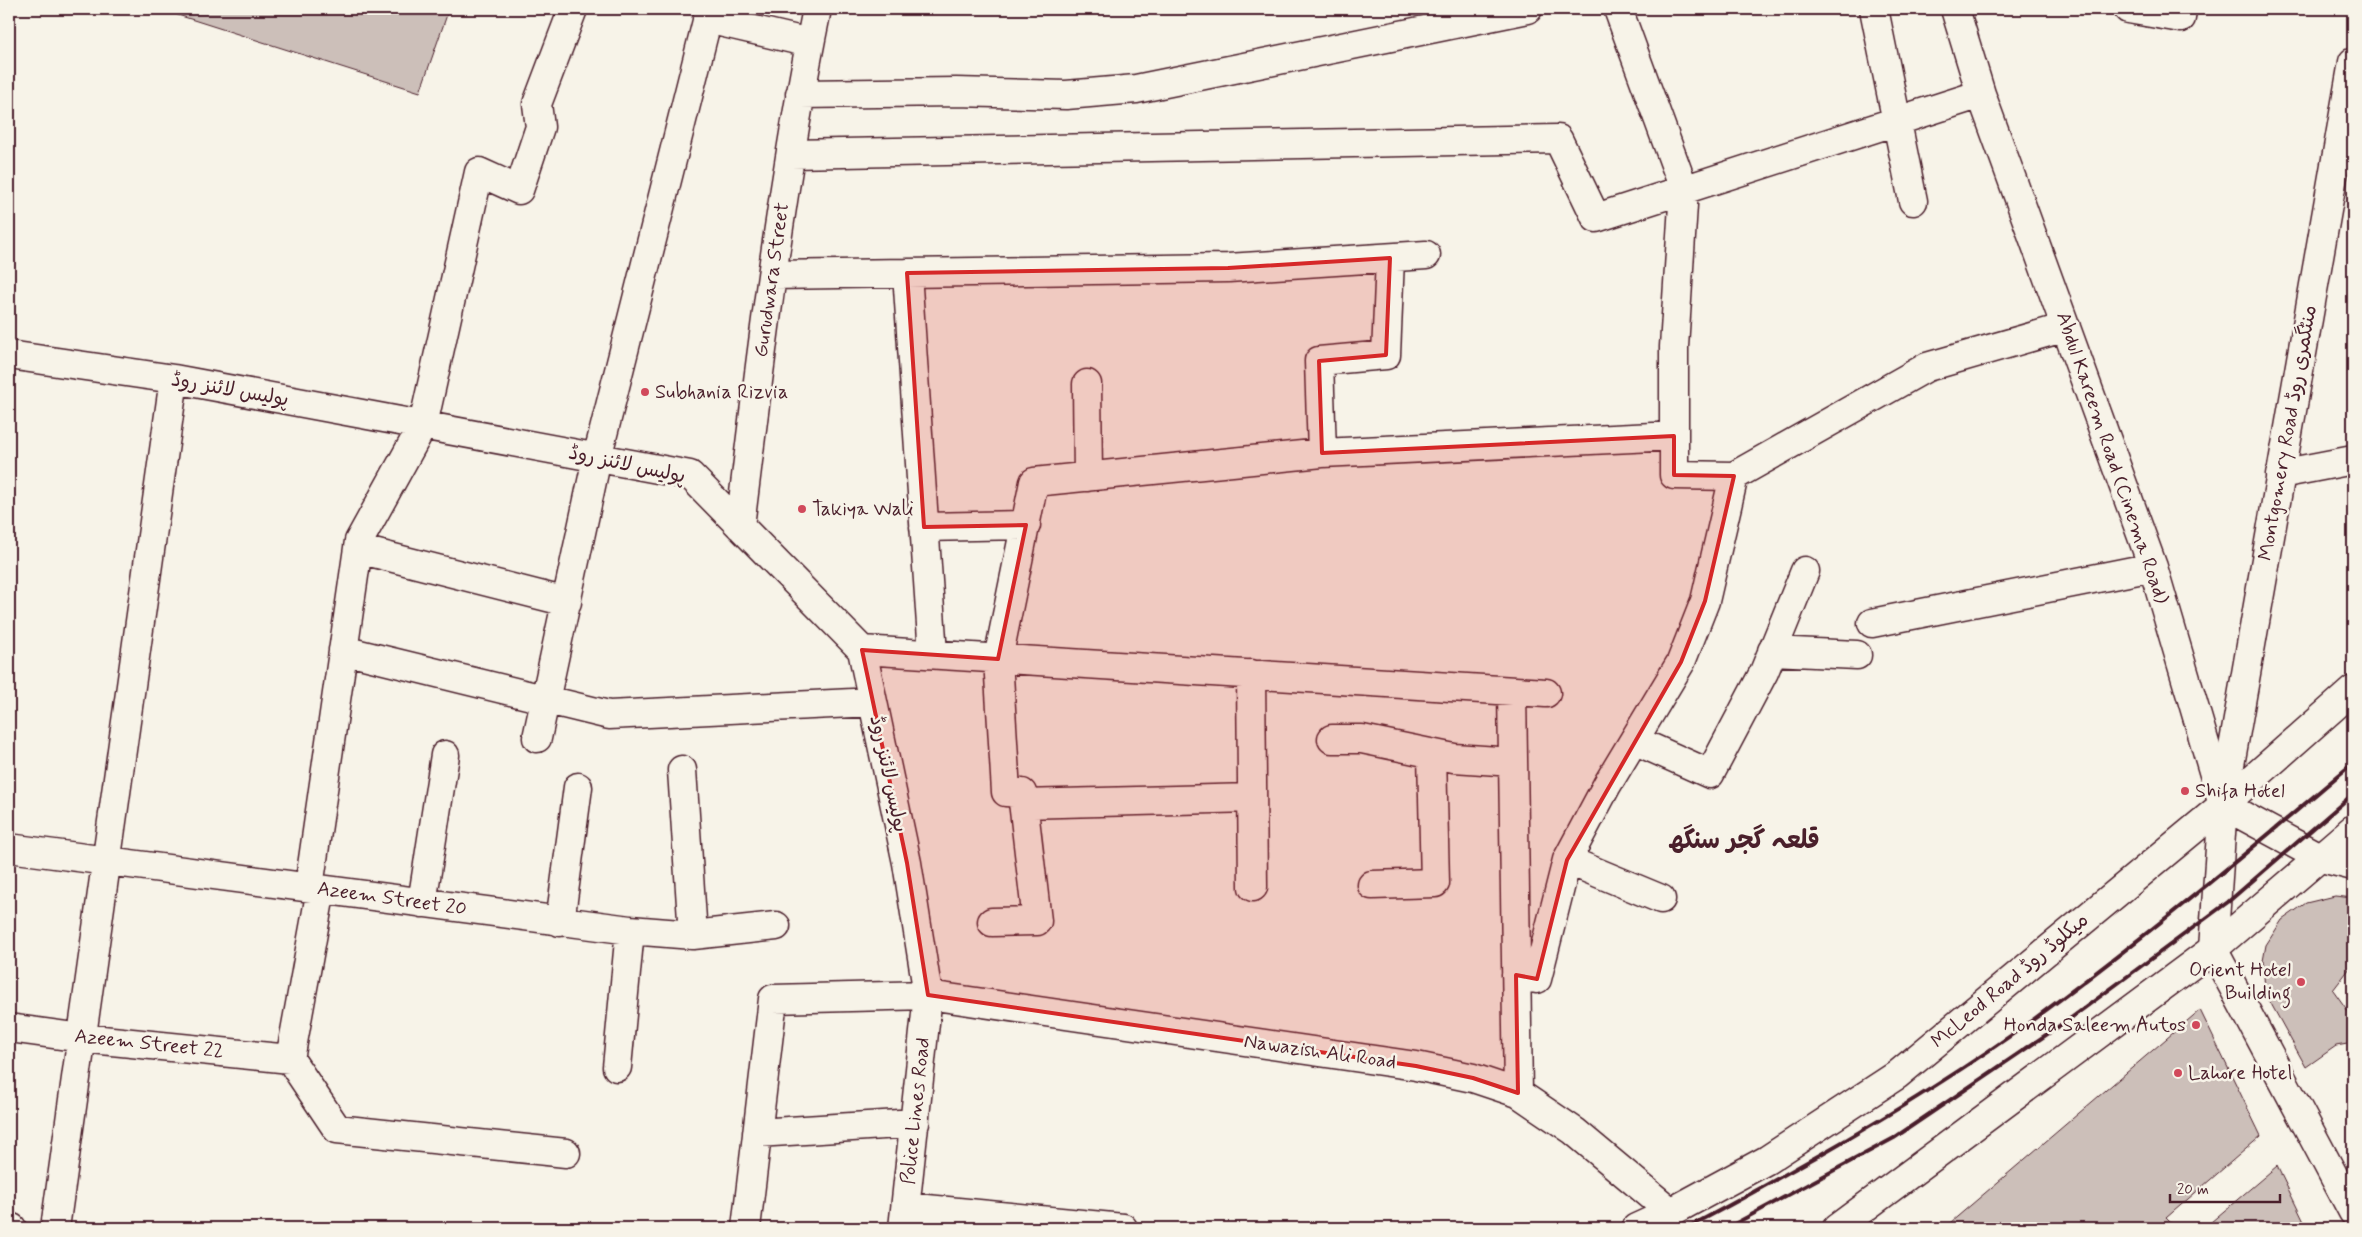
<svg xmlns="http://www.w3.org/2000/svg" width="2362" height="1237" viewBox="0 0 2362 1237" font-family="Mynerve,'Playpen Sans Arabic',sans-serif">
<style>
.building{fill:#ccbfb9;stroke:#4a1f2b}
.lines{fill:none;stroke-linecap:round;stroke-linejoin:round}
.minor-casing{stroke:#4a1f2b;stroke-width:31}
.major-casing{stroke:#4a1f2b;stroke-width:31}
.minor{stroke:#f7f3e8;stroke-width:28}
.major{stroke:#f7f3e8;stroke-width:28}
.rail{stroke:#4a1f2b;stroke-width:4}
.marked{fill:#d62828;fill-opacity:0.2;stroke:#d62828;stroke-width:4;stroke-linejoin:round}
.poi-dot{fill:#d1495b;stroke:#f7f3e8;stroke-width:2}
.labels{text-anchor:middle;dominant-baseline:central;stroke-width:5;stroke-linejoin:round;paint-order:stroke}
.street-label{font-size:20px;fill:#4a1f2b;stroke:#f7f3e8}
.poi-label{font-size:20px;fill:#4a1f2b;stroke:#f7f3e8;text-anchor:start}
.district-label{font-size:25px;font-weight:bold;fill:#4a1f2b;stroke:#f7f3e8}
</style>
<rect width="100%" height="100%" fill="#f7f3e8"/>
<filter id="ink" filterUnits="userSpaceOnUse"><feTurbulence type="fractalNoise" baseFrequency=".02" numOctaves="2"/><feDisplacementMap in="SourceGraphic" scale="10" xChannelSelector="R" yChannelSelector="G"/><feConvolveMatrix kernelMatrix="1 2 1 2 8 2 1 2 1" color-interpolation-filters="sRGB"/></filter>
<g filter="url(#ink)">
<path class="building" d="M159,9H449L420,92Z
M2335,896L2353,898V964L2333,990L2353,1018V1043L2336,1046L2306,1067L2269,1000L2265,991L2263,961L2266,945L2282,920L2306,903Z
M2200,1010L2261,1136L2166,1218L2176,1228H1944Z
M2277,1166L2307,1228H2204Z"/>
<g class="lines">
<defs>
<path id="minor" d="M1618,9L1684,189L1674,347V475L1734,476
M1874,9L1913,201
M1955,9L1981,94L2153,567L2223,805L2321,858L2353,866
M2128,9L2181,18L2182,9
M707,19L810,43
M800,94L956,92L1066,95L1136,89L1528,9
M791,154L1558,139L1596,218L1981,94
M907,273L933,654
M772,275L1228,268L1426,255
M9,355L174,379L690,475L862,650L907,863L928,995L903,1228
M1087,384L1088,477
M1322,453L1319,361L1386,355L1390,258
M2280,474L2353,460
M1734,476L1927,367L2066,327
M740,526C761,353 782,180 817,9
M924,527L1026,525
M358,549L567,602
M1872,623L2153,567
M343,650L609,715L873,702
M862,650L1546,693
M1772,651L1857,655
M1251,674L1253,887
M1512,691L1518,1093
M537,738L597,458L710,9
M1332,739H1362L1454,758L1513,762
M1634,740L1710,774L1764,672L1805,571
M682,770L693,935
M1023,804L1252,798
M2223,805L2213,949L2353,1212
M9,848L630,930L693,935L776,926
M1567,860L1661,899
M1372,885L1435,883L1432,754
M309,887L359,541L423,425L479,172L519,190L540,127L537,104L573,9
M321,889L290,1059L337,1129L566,1153
M422,903L445,755
M560,922L578,787
M992,922L1037,921L1022,793L1006,792L998,659L1034,482L1322,453L1674,436
M1516,975L1537,979L1567,860L1607,785L1681,662L1705,601L1734,476
M9,1028L82,1038L290,1059
M617,1067L630,930
M757,1133L915,1123
M906,1207L1123,1228
M9,1227L12,1228
M55,1228L174,379
M746,1228L773,999L928,995L1416,1066L1473,1078L1518,1093L1574,1131L1671,1212"/>
<path id="major" d="M2223,805L2353,62
M1636,1228L1671,1212L1767,1160L1897,1075L2223,805L2353,690
M1837,1228L2213,949L2353,829"/>
</defs>
<use href="#minor" class="minor-casing"/>
<use href="#major" class="major-casing"/>
<use href="#minor" class="minor"/>
<use href="#major" class="major"/>
<path class="rail" d="M1686,1228C1730,1206 1773,1181 1816,1157C1890,1115 1964,1070 2034,1019C2144,939 2250,851 2353,763
M1727,1228L1894,1138L2071,1018L2228,902L2353,794"/>
</g>
</g>
<path class="marked" d="M1390,258L1386,355L1319,361L1322,453L1674,436V475L1734,476L1705,601L1681,662L1567,860L1537,979L1516,975L1518,1093L1473,1078L1416,1066L928,995L907,863L862,650L998,659L1026,525L924,527L907,273L1228,268Z"/>
<g class="poi-dot">
<circle cx="645" cy="392" r="5"/>
<circle cx="802" cy="509" r="5"/>
<circle cx="2185" cy="791" r="5"/>
<circle cx="2301" cy="982" r="5"/>
<circle cx="2196" cy="1025" r="5"/>
<circle cx="2178" cy="1073" r="5"/>
</g>
<g class="labels">
<g class="street-label">
<text transform="translate(772 280) rotate(-82)">Gurudwara Street</text>
<text transform="translate(230 390) rotate(10)">پولیس لائنز روڈ</text>
<text transform="translate(2288 433) rotate(-80)">Montgomery Road منٹگمری روڈ</text>
<text transform="translate(2112 458) rotate(71)">Abdul Kareem Road (Cinema Road)</text>
<text transform="translate(627 465) rotate(12)">پولیس لائنز روڈ</text>
<text transform="translate(888 774) rotate(78)">پولیس لائنز روڈ</text>
<text transform="translate(392 899) rotate(8)">Azeem Street 20</text>
<text transform="translate(2010 981) rotate(-40)">McLeod Road میکلوڈ روڈ</text>
<text transform="translate(149 1044) rotate(6)">Azeem Street 22</text>
<text transform="translate(1320 1052) rotate(8)">Nawazish Ali Road</text>
<text transform="translate(916 1111) rotate(-84)">Police Lines Road</text>
</g>
<g class="poi-label">
<text x="655" y="392">Subhania Rizvia</text>
<text x="812" y="509">Takiya Wali</text>
<text x="2195" y="791">Shifa Hotel</text>
<text x="2291" y="970" text-anchor="end">Orient Hotel<tspan x="2291" dy="23">Building</tspan></text>
<text x="2186" y="1025" text-anchor="end">Honda Saleem Autos</text>
<text x="2188" y="1073">Lahore Hotel</text>
</g>
<g class="district-label">
<text x="1744" y="841">قلعہ گجر سنگھ</text>
</g>
</g>
<rect width="2362" height="1237" fill="none" stroke="#f7f3e8" stroke-width="30"/>
<rect x="15" y="15" width="2332" height="1207" fill="none" stroke="#4a1f2b" stroke-width="2" filter="url(#ink)"/>
<path d="M2170 1194v8h110v-8" fill="none" stroke="#4a1f2b" stroke-width="2.5"/>
<text x="2177" y="1194" font-size="15" fill="#4a1f2b" stroke="#f7f3e8" stroke-width="4" paint-order="stroke">20 m</text>
</svg>
